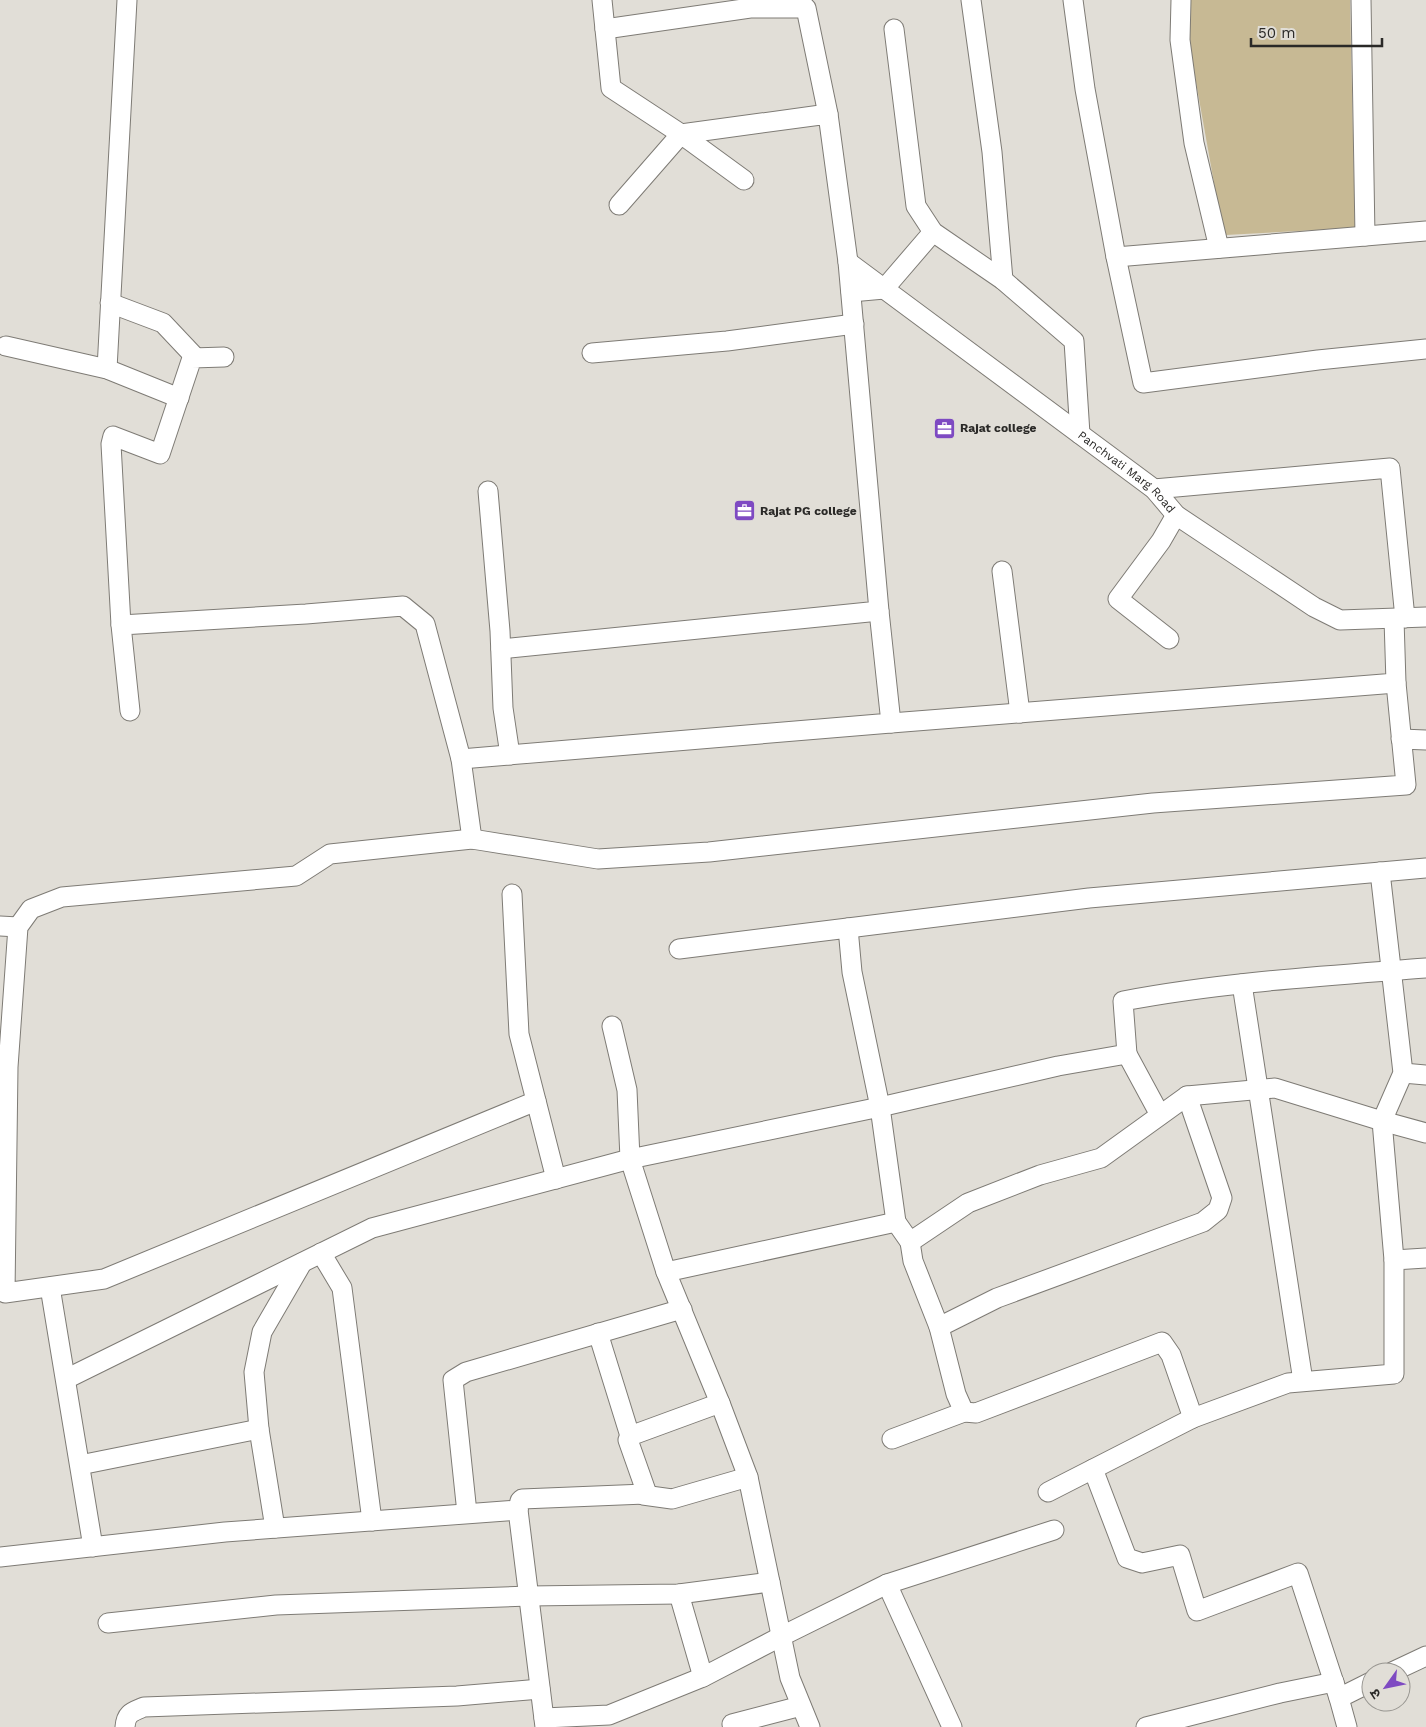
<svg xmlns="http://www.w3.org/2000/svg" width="1426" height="1727" viewBox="0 0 1426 1727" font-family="'Work Sans','Noto Sans Devanagari',sans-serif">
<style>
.park{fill:#c7b994}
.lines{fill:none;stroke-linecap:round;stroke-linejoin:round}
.minor-casing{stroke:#7e7b75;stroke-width:21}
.minor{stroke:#fff;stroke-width:19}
.labels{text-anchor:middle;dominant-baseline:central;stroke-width:5;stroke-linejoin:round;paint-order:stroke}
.poi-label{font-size:12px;font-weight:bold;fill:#2a2927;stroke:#e1ded7;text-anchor:start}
.street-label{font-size:12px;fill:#2a2927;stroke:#e1ded7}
</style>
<rect width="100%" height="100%" fill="#e1ded7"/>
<path class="park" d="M1188,0H1350L1355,228L1226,235L1216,194L1187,32Z"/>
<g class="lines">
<defs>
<g id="minor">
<path d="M971,0L992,152L1003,280"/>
<path d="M1073,0L1085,89L1116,257L1143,383L1318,360L1426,349"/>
<path d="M1181,0L1180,40L1194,143L1219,248"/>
<path d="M1361,0L1365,236"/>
<path d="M605,29L750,8H806L828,114"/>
<path d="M894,29L916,206L933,232L1003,280L1074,341L1080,434"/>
<path d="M619,205L681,134L744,180"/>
<path d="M1116,257L1426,231"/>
<path id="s1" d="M848,262L1154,489L1176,515L1314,607L1340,620L1426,617"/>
<path d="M851,292L884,289L933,232"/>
<path d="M110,303L163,323L196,358"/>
<path d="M6,346L107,369L179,398"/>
<path d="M592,353L727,341L854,324"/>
<path d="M107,369L127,0"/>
<path d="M1154,489L1390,468L1405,618"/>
<path d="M488,491L500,631L503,708L510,755"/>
<path d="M1002,571L1020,713"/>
<path d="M121,625L111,444L113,436L160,454L192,358L224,357"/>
<path d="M1169,639L1118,599L1161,541L1176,515"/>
<path d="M501,649L879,611L848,262L828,114L681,134L611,88L602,0"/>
<path d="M130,711L121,625L306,614L403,606L425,624L461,759L472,839"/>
<path d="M891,723L1396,683L1394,619"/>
<path d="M1401,739L1426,740"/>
<path d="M461,759L891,723L879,611"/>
<path d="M1380,872L1403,1073L1382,1121L1426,1133"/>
<path d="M512,894L519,1034L556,1179"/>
<path d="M0,926L18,927"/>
<path d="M848,928L1089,898L1426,868"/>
<path d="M679,949L848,928L852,972L880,1107L896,1222"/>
<path d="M1242,984L1303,1381"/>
<path d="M1127,1054L1160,1115"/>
<path d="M1403,1073L1426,1075"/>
<path d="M536,1101L104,1279L5,1293L8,1067L18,927L31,909L62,897L296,876L330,854L472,839L598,859L709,852L1153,803L1406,785L1396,683"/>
<path d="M910,1242L913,1261L939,1327L956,1394L964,1412"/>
<path d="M321,1253L342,1288L372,1521"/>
<path d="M666,1272L630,1159L880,1107L1058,1066L1127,1054L1123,1001C1223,982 1325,976 1426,968"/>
<path d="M50,1287L93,1547"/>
<path d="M939,1327L997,1298L1203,1222L1218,1210L1222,1198L1187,1096"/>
<path d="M598,1333L630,1436"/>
<path d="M66,1379L372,1228L630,1159L627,1090L612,1026"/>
<path d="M892,1439L964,1412L976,1413L1162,1342L1171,1355L1193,1418"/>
<path d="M80,1465L259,1429"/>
<path d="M1093,1469L1127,1558L1142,1563L1180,1555L1197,1611L1298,1573L1339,1698"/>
<path d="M1048,1492L1193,1418L1288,1383L1394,1374V1260L1426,1258"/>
<path d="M643,1495L672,1499L748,1477"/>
<path d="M467,1513L453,1380L466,1372L682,1309"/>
<path d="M275,1528L259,1429L254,1372L262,1332L302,1263"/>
<path d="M0,1557L225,1532L518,1510"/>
<path d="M887,1584L952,1727"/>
<path d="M679,1594L703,1677"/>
<path d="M108,1623L276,1605L529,1596L679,1594L770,1582"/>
<path d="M1392,1672L1426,1656"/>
<path d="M544,1718L609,1715L703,1677L782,1636L887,1584L1054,1530"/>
<path d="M732,1724L801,1706"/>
<path d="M125,1727C126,1713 132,1712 144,1707L457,1696L540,1689"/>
<path d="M545,1727L518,1510L520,1501L522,1499L645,1494L646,1491L628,1440L630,1436L720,1403"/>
<path d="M810,1727L790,1678L748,1477L720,1403L666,1272L896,1222L910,1242L968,1203L1040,1175L1101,1158L1187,1096L1275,1088L1382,1121L1394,1260"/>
<path d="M1146,1727L1280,1693L1334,1682"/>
<path d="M1347,1727L1339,1698L1371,1682"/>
</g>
</defs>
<use href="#minor" class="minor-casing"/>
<use href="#minor" class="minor"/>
</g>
<defs>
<symbol id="office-square" viewBox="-11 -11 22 22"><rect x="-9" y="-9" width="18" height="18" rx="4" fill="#7e4ac2" stroke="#e1ded7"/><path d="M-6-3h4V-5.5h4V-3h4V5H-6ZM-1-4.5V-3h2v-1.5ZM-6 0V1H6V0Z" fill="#fff"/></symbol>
</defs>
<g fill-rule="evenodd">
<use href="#office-square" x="932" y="416" width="25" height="25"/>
<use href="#office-square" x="732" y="498" width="25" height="25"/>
</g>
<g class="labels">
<g class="poi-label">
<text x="960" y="428">Rajat college</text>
<text x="760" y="511">Rajat PG college</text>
</g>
<g class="street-label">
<text stroke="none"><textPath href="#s1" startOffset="349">Panchvati Marg Road</textPath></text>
</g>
</g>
<g transform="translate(1386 1687) rotate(237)"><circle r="24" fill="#e1ded7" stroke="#989691"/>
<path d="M0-4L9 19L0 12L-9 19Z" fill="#7e4ac2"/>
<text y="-8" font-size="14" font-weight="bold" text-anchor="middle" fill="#2a2927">उ</text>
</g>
<path d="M1251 38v8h131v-8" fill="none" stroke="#2a2927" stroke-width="2.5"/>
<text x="1258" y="38" font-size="15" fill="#2a2927" stroke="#e1ded7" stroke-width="4" paint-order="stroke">50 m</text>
</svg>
